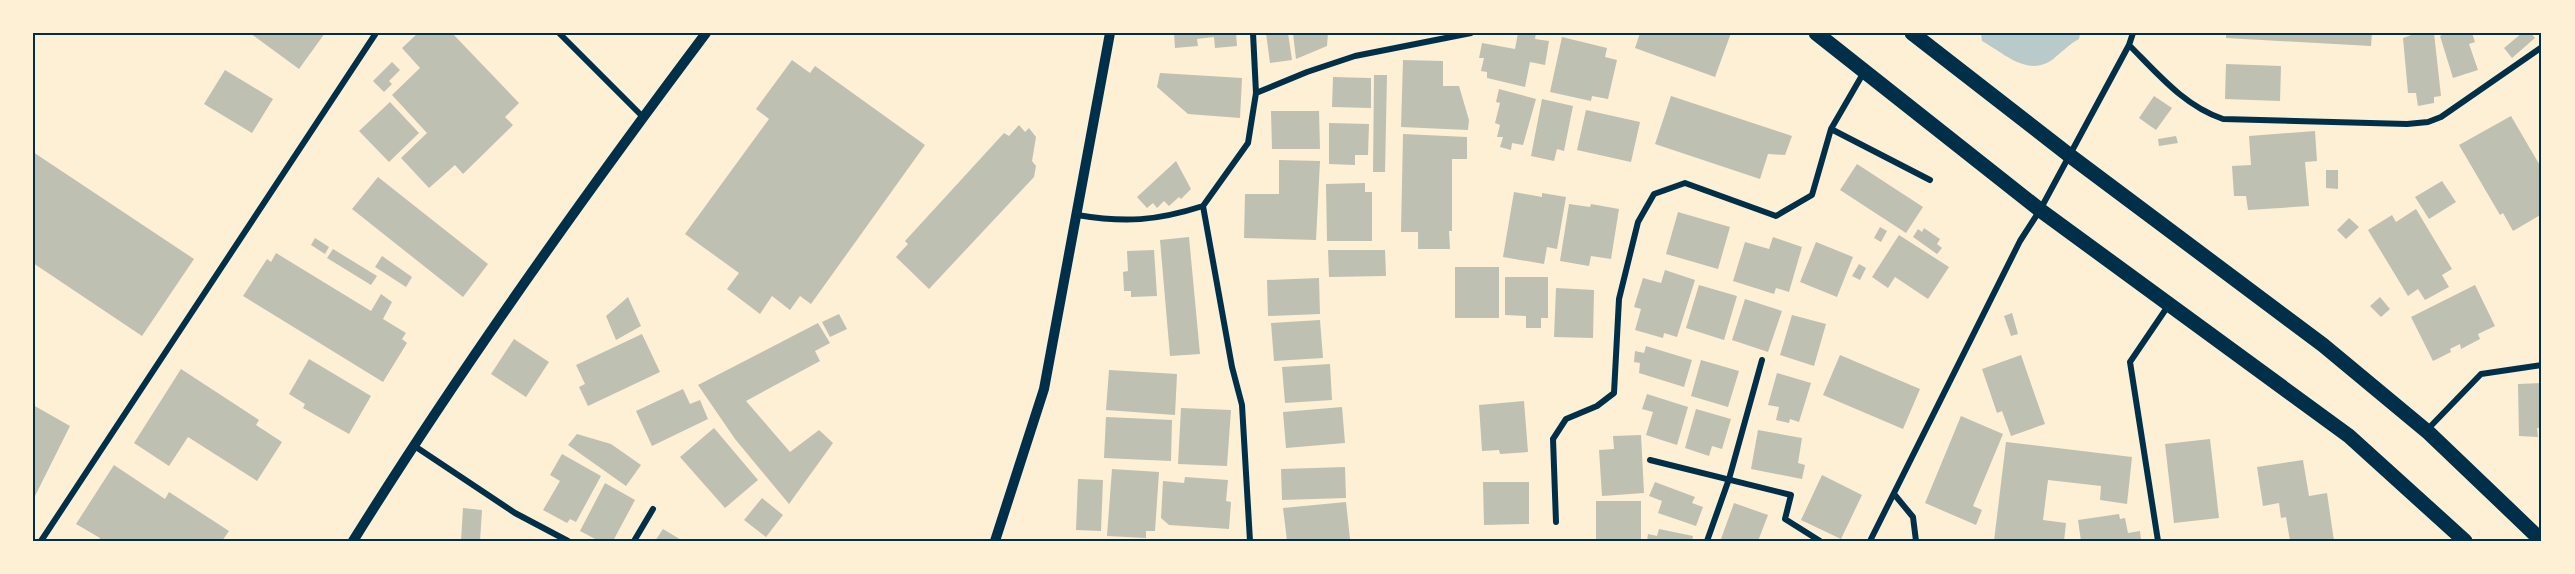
<svg xmlns="http://www.w3.org/2000/svg" width="2575" height="574" viewBox="0 0 2575 574" font-family="Inter,sans-serif">
<style>
.green{fill:#b9caca}
.building{fill:#bec0b2}
.lines{fill:none;stroke-linecap:round;stroke-linejoin:round}
.minor{stroke:#003049;stroke-width:6}
.tertiary{stroke:#003049;stroke-width:10}
.primary{stroke:#003049;stroke-width:15}
.neatline{fill:none;stroke:#003049;stroke-width:2}
</style>
<rect width="100%" height="100%" fill="#fdf0d5"/>
<path class="green" d="M1981,33H2080L2079,39C2068,45 2061,53 2052,60C2027,77 2004,53 1982,41Z"/>
<path class="building" d="M250,33H325L299,69Z
M418,33H452L519,103L505,117L513,125L463,174L455,165L429,188L401,158L427,133L392,95L420,68L402,48Z
M1174,33H1236L1237,46L1215,48L1214,37L1197,39L1198,46L1175,48Z
M1266,33H1288L1292,60L1270,63Z
M1293,33H1328L1327,46L1296,59Z
M1518,33H1536L1535,39L1549,41L1545,65L1530,62L1525,87L1487,78V72L1481,71L1484,58H1479L1482,43L1515,49Z
M1640,33H1731L1715,77L1635,48Z
M2226,33H2372L2371,46L2226,38Z
M2417,33H2434L2441,96L2434,97V103L2418,106L2416,93H2408L2403,38Z
M2447,33H2472L2475,42L2469,44L2478,70L2453,78L2440,36Z
M2522,33H2531L2535,38L2512,58L2504,48Z
M1562,37L1607,48L1605,57L1617,60L1608,99L1592,96L1591,101L1550,92Z
M792,60L810,73L815,66L925,145L811,304L800,296L790,310L772,296L760,314L727,289L739,273L685,234L769,119L756,109Z
M1403,60L1443,61V86H1459L1469,120L1468,130L1401,127Z
M392,62L400,70L389,81L392,84L384,92L373,81Z
M2226,64L2281,66L2280,101L2225,99Z
M225,70L273,99L252,133L204,104Z
M1160,73L1242,78L1240,118L1188,114L1157,87Z
M1374,75H1387L1385,172H1373Z
M1333,77L1371,78V108L1332,107Z
M1499,89L1536,99L1523,145L1512,143L1511,150L1500,147L1503,137H1497L1500,125L1495,123L1500,103L1496,102Z
M1671,96L1792,136L1785,155L1768,154L1760,179L1655,144Z
M2154,96L2172,108L2156,130L2139,118Z
M1542,99L1573,106L1564,151L1557,149L1554,161L1531,156Z
M390,102L419,133L389,162L359,131Z
M1586,110L1640,122L1631,162L1577,150Z
M1271,111H1319L1320,149H1272Z
M2511,116L2542,169V214L2513,231L2503,213L2500,215L2459,145Z
M1329,123L1369,124L1368,155H1355V165L1329,164Z
M1019,125L1025,132L1029,128L1036,137L1032,161L1036,166L1034,177L929,289L896,257L908,244L905,241L1004,133L1009,136Z
M2315,131L2317,161L2305,162L2309,206L2248,210L2246,196H2234L2232,166L2251,165L2249,136Z
M1403,134L1467,137V159H1452V231H1449L1450,249H1418V232H1401Z
M2176,136L2178,143L2159,146L2158,139Z
M33,152L194,259L142,336L33,263Z
M1279,160L1320,161L1316,240L1244,238L1245,194H1279Z
M1176,161L1191,189L1181,199L1179,197L1169,206L1164,201L1157,208L1153,203L1147,208L1137,197Z
M1857,164L1923,207L1906,233L1840,190Z
M2326,170H2338V189L2326,188Z
M378,177L488,264L463,297L352,209Z
M2442,181L2456,202L2429,219L2415,197Z
M1365,183V192H1372V241H1327L1326,184Z
M1514,192L1542,197V193L1566,197L1557,249L1547,247L1544,264L1503,257Z
M1569,204L1590,207L1591,204L1619,209L1611,259L1591,256L1589,266L1560,261Z
M2416,209L2452,269L2442,275L2449,287L2425,300L2418,289L2408,296L2368,230L2392,215L2396,222Z
M1678,212L1730,227L1718,269L1666,254Z
M2349,218L2359,227L2346,239L2337,230Z
M1880,227L1887,231L1881,242L1874,238Z
M1924,228L1940,239L1937,244L1942,248L1937,254L1913,237L1918,229L1922,232Z
M1899,235L1949,267L1928,299L1895,277L1888,288L1872,277Z
M1189,237L1200,354L1170,356L1160,240Z
M1773,237L1802,247L1789,292L1776,288L1774,294L1733,281L1745,242L1769,249Z
M315,238L329,247L325,254L311,245Z
M1816,242L1853,257L1837,297L1800,282Z
M333,249L377,276L371,285L327,258Z
M1154,250L1157,296L1131,297V291H1124L1123,272L1128,271L1127,251Z
M1328,250H1385L1386,276L1329,277Z
M276,253L371,311L381,294L392,302L383,319L406,333L402,339L407,343L383,382L243,296L267,259L271,262Z
M382,256L412,277L406,287L375,267Z
M1859,264L1866,268L1860,280L1852,276Z
M1455,267H1499V318H1455Z
M1665,270L1695,280L1677,337L1664,333L1663,338L1635,330L1641,309L1634,307L1643,278L1661,283Z
M1505,277H1548V318H1541V328H1526V316L1505,315Z
M1319,278L1320,314L1268,316L1267,280Z
M1699,285L1737,296L1724,340L1686,328Z
M2475,285L2495,326L2478,334L2480,339L2461,349L2460,344L2450,349L2451,352L2433,361L2411,317Z
M1556,288L1594,290L1593,338L1554,337Z
M628,297L641,326L616,340L606,316Z
M2380,297L2390,309L2381,317L2370,306Z
M1745,299L1782,311L1768,352L1732,340Z
M2012,313L2018,334L2011,336L2004,316Z
M839,314L847,329L830,337L822,322Z
M1792,315L1826,324L1814,366L1780,355Z
M1320,320L1323,358L1274,361L1271,323Z
M818,323L830,343L815,351L820,361L746,401L790,452L819,430L833,443L789,504L735,439L698,385Z
M642,334L660,372L588,406L579,387L585,384L576,365Z
M514,339L549,362L526,397L491,374Z
M1646,346L1692,360L1684,387L1639,373L1640,363L1634,362L1635,351L1644,353Z
M1840,355L1920,389L1903,429L1823,395Z
M2021,355L2045,424L2011,436L2002,411L1997,413L1982,369Z
M309,359L371,396L349,434L303,408L305,404L289,394Z
M1701,360L1739,371L1728,407L1691,396Z
M1330,364L1332,400L1285,403L1282,367Z
M181,369L259,420L256,425L282,442L257,481L188,437L169,466L134,443Z
M1109,370L1177,374L1175,415L1106,410Z
M1777,373L1811,383L1799,422L1790,419L1789,423L1776,420L1779,407L1768,405Z
M2542,383V428H2537L2538,437L2519,436L2518,384Z
M683,389L690,404L700,400L708,419L652,446L636,411Z
M1647,394L1688,407L1677,445L1646,435L1653,412L1642,409Z
M1524,401L1528,452L1500,454L1499,450L1482,451L1479,405Z
M33,405L70,426L33,500Z
M1342,407L1345,443L1286,448L1283,412Z
M1181,408L1231,410L1227,466L1178,464Z
M1696,409L1731,419L1722,449L1712,446L1709,456L1685,448Z
M1961,416L2003,434L1973,506L1982,510L1976,525L1925,503Z
M1106,417L1172,420L1171,461L1104,458Z
M714,428L758,480L725,508L680,457Z
M1758,430L1802,438L1798,463L1805,465L1802,479L1751,469Z
M577,434L611,444L641,465L626,486L568,445Z
M1641,435L1644,493L1602,496L1599,450L1614,449L1613,436Z
M2210,439L2219,518L2174,523L2165,444Z
M2006,442L2132,457L2127,504L2100,500L2101,486L2048,480L2043,520L2066,523L2064,541H1994Z
M562,454L601,476L576,522L570,519L567,523L543,510L560,481L550,475Z
M2303,460L2309,496L2327,493L2334,541H2290L2286,517L2281,518L2279,503L2263,506L2257,467Z
M114,465L165,499L169,492L229,531L222,541H98L100,538L76,524Z
M1345,467L1346,498L1282,500L1281,469Z
M1112,469L1159,472L1155,531H1146V538L1107,536Z
M1822,475L1862,495L1841,539L1801,520Z
M1185,477L1228,480L1226,501L1231,502L1229,529L1169,525L1161,518L1163,481L1184,483Z
M1078,479L1103,480L1101,531L1076,530Z
M1483,482H1529V524L1484,525Z
M1655,482L1695,497L1692,503L1703,507L1696,526L1658,513L1662,501L1649,496Z
M605,483L635,500L613,541H599L580,531Z
M762,498L783,515L766,537L744,520Z
M1596,501H1641V541H1596Z
M1346,502L1350,539L1287,541L1283,508Z
M1734,503L1768,515L1758,541L1721,539Z
M463,508L482,510L480,541H461Z
M2119,514L2120,519L2125,518L2128,533L2140,531L2141,541H2081L2078,520Z
M663,529L683,541H655Z
M1659,529L1693,536L1692,541H1647L1648,534L1657,536Z"/>
<g class="lines">
<path class="minor" d="M559,33L643,117
M2129,45C2157,73 2184,106 2223,119L2407,124L2428,122L2441,117L2542,47
M1256,93L1307,72L1355,56L1471,33
M1831,129L1930,180
M1077,215C1125,223 1156,221 1203,206
M2426,431L2481,374L2542,365
M413,445L515,513L568,541
M1650,460L1791,495L1785,519L1820,541
M1894,494L1913,517L1916,541
M1556,522L1553,439L1566,419L1597,406L1614,393L1619,299L1638,222L1654,194L1685,183L1776,216L1812,195L1831,129L1864,72
M41,541L376,33
M634,541L653,509
M1250,541L1242,405L1232,367L1203,206L1248,143L1256,93L1253,33
M1707,541L1729,479L1762,360
M1870,541L2020,241L2040,210L2129,45L2133,33
M2158,541L2130,362L2168,306"/>
<path class="tertiary" d="M353,541C462,366 582,198 706,33
M995,541L1044,389L1110,33"/>
<path class="primary" d="M1816,33L2040,210L2349,436L2465,541
M1912,33L2069,155L2323,345L2429,433L2542,541"/>
</g>
<rect width="2575" height="574" fill="none" stroke="#fdf0d5" stroke-width="69"/>
<rect x="34" y="34" width="2506" height="506" class="neatline"/>
</svg>
